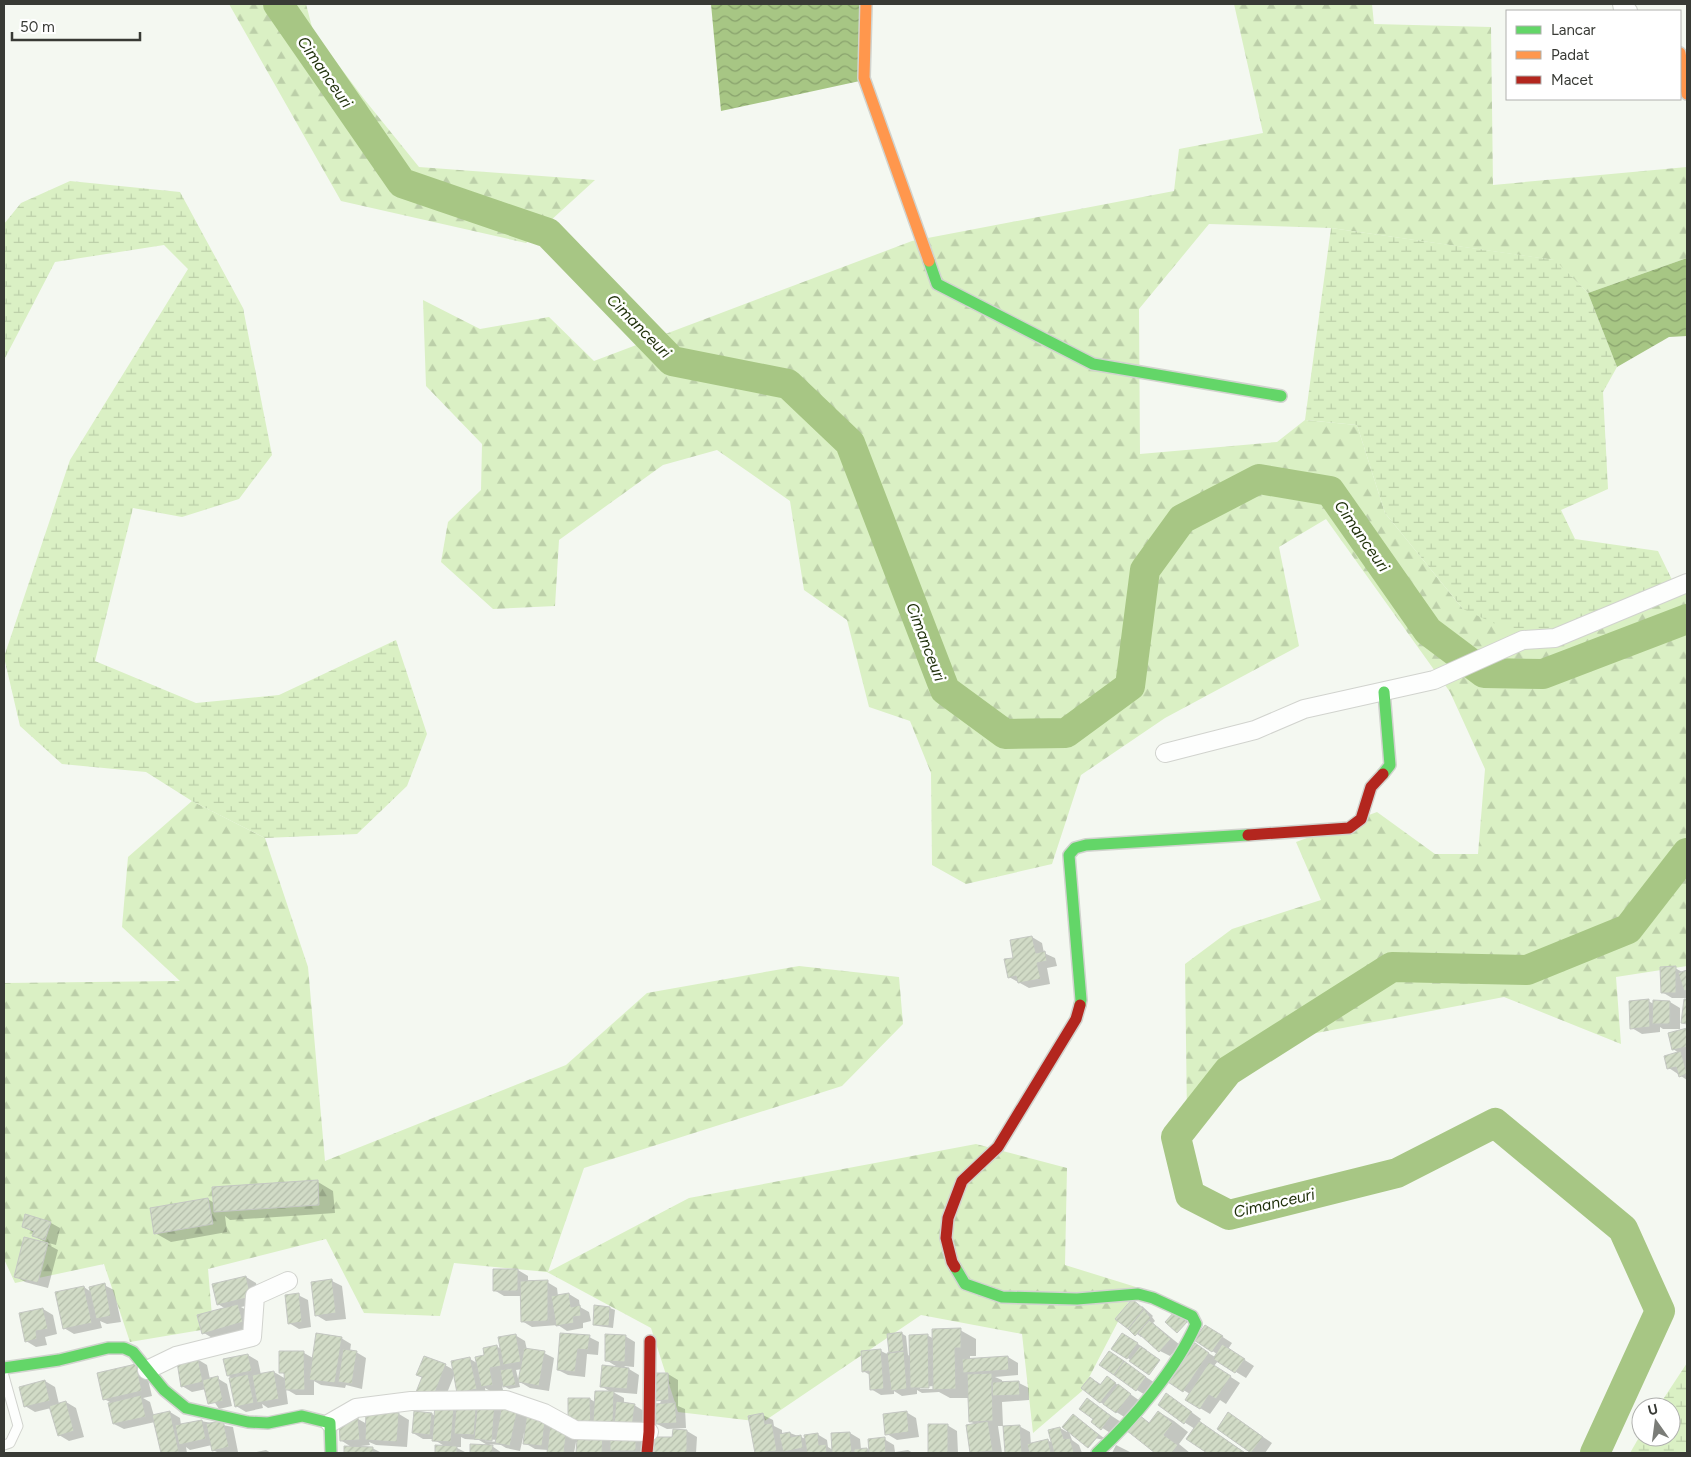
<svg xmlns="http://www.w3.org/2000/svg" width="1691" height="1457" viewBox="0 0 1691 1457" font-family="Figtree,sans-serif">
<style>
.forest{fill:url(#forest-firs)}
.wetland{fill:url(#wetland-marsh)}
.water{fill:url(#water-waves)}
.shadow{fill:#0003;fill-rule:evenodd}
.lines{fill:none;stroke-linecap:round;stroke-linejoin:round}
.river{stroke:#a7c684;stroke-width:30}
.building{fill:url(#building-hatch);stroke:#c4c7c2}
.lane-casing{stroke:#d1d3ce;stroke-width:11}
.street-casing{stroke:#d1d3ce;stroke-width:20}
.fast-casing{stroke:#d1d3ce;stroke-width:14}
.slow-casing{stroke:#d1d3ce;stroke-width:14}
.jam-casing{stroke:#d1d3ce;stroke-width:14}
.lane{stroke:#fdfefd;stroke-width:9}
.street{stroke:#fdfefd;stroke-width:18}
.fast{stroke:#63d668;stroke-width:11}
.slow{stroke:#ff974d;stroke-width:11}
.jam{stroke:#b3261e;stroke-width:11}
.labels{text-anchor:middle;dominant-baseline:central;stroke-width:5;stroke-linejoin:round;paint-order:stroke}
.water-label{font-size:16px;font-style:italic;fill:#1f300a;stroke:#fff}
</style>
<defs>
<pattern id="forest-firs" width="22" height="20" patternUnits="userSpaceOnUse" patternTransform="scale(1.25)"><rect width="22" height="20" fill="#daf0c4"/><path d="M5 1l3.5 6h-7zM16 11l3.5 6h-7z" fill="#bccfa9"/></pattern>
<pattern id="wetland-marsh" width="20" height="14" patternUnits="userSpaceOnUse" patternTransform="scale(1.25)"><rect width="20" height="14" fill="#daf0c4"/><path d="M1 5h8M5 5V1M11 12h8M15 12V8" fill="none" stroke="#bccfa9"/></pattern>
<pattern id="water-waves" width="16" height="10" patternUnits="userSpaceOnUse" patternTransform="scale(1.25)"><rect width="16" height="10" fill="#a7c684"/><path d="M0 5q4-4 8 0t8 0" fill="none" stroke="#89a26d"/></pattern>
<pattern id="building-hatch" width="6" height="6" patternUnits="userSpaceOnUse" patternTransform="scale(1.25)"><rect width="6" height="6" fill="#d1dbc6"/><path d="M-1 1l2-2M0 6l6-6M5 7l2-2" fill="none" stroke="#b4bdab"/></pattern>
</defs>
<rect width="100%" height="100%" fill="#f4f8f1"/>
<path class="forest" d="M229,4H306L313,31L364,99L419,167L595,180L526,243L341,201Z
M1234,4H1372L1374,24L1491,27L1493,185L1687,167V258L1588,293L1554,260L1331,228L1209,224L1139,309L1140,454L1277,442L1305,420L1357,425L1385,513L1463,609L1687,585V966L1616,977L1621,1044L1504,997L1301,1036L1187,1118L1185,964L1232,929L1321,900L1296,842L1377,812L1435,854H1478L1485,769L1450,692L1326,519L1279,547L1299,646L1165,718L1081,775L1052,864L966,884L932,865L931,773L910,721L869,707L847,620L804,590L790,501L717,450L663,465L559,540L555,606L493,609L441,562L448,522L481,490L482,444L426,386L423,300L480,329L549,317L594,361L912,241L1174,191L1179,149L1263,133Z
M192,801L265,838L308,967L325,1161L566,1065L647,993L799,966L899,977L903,1024L842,1086L584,1168L548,1272L689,1198L976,1144L1067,1168L1065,1265L1136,1287L1082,1391L1033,1433L1022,1334L921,1315L763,1422L678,1412L651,1328L547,1272L454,1263L440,1316L364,1313L326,1239L208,1269L213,1328L130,1342L104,1264L15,1283L4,1259V983L180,981L122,927L128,857Z"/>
<path class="wetland" d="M70,181L180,192L243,308L272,455L239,499L182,517L133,508L95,661L196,703L279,695L396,640L427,734L407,786L357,834L265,838L192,801L146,772L62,764L20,726L4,657L70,460L188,269L164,245L55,262L4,360V224L21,203Z
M1331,228L1555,260L1588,293L1617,367L1603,392L1608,489L1561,510L1575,539L1658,551L1676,588L1595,624L1519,635L1463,609L1385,513L1357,425L1305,420Z
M1687,1363V1453H1630L1641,1434V1437H1671V1407H1658Z"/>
<path class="water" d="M711,4H866L869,79L721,111Z
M1687,258V336L1669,337L1617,367L1588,293Z"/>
<path class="shadow" d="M1032,937L1042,943L1044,953L1055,958L1057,966L1047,968L1050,984L1029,988L1009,977L1014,959Z
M1675,968L1684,973L1687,972V992L1686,991V998H1672L1662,992Z
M1648,1001L1654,1004V1002H1670L1680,1008V1029H1663L1660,1027V1032L1642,1034L1632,1028Z
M1687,1030V1080L1669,1068L1679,1053L1673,1049L1669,1034Z
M318,1182L333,1191L335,1213L230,1220L225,1216L227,1232L171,1242L155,1233L208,1199L214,1203Z
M51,1223L60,1228L56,1245L45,1242L34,1236L35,1233L23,1227Z
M47,1244L58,1250L48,1288L25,1282L15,1276Z
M495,1270H518L528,1276V1282H547L557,1288L558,1296L569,1294L579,1300L580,1307L589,1312L591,1321L583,1323V1328L567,1331L558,1325L532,1327L522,1321V1296H504L494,1290Z
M246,1277L256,1283L260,1303L241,1307L248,1311L252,1328L214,1339L204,1333L226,1309L218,1304Z
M332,1281L342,1286L346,1319L326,1321L316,1315Z
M104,1285L114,1290L121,1322L107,1324L100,1321L102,1328L74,1334L64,1328L84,1287L91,1292Z
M298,1295L308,1300L311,1327L299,1329L289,1323Z
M595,1306L610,1308L615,1310L613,1328L598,1326L594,1324Z
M1142,1306L1153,1316L1152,1317L1155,1321L1153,1323L1180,1345L1170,1356L1160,1351L1143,1335L1141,1337L1129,1328Z
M43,1309L53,1315L57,1334L45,1337L47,1345L36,1347L26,1341Z
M960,1330L976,1339V1356H970V1360L1008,1357L1018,1363V1375L995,1377L1002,1380V1383H1019L1029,1388V1400L1002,1402L1003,1426H998L1002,1453H971L967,1426L975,1424L970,1421L969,1398H950L939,1392L922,1393L917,1390V1394L902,1396L894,1391V1394L881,1395L871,1389L870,1375L863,1371L862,1352L881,1351L887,1354H890L901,1333L906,1336L908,1355L911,1357L927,1335L934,1339ZM935,1386V1389H920V1387Z
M1215,1332L1232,1343L1228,1349L1254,1366L1246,1378L1218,1361L1214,1366L1240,1383L1226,1404L1220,1400L1210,1414L1200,1408L1190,1394L1170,1382L1205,1351L1215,1357L1217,1354L1196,1340Z
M515,1335L525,1341L527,1350L544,1353L554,1358L549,1391L530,1388L520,1382L522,1369L516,1370L520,1387L509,1389L502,1385L503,1390L492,1392L485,1388L486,1395L458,1392L455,1373L443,1403L428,1397L445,1365L454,1370L470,1359L477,1363L496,1346L501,1349Z
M625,1336L635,1342L634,1367L624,1366L639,1375L637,1394L613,1392L624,1398V1404L634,1405L644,1411L645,1453H577L578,1442H576L574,1453H548V1450L535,1449L525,1443L526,1433H524L520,1451L506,1448L501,1445L489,1444L502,1453H471L472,1445L489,1446L479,1440L465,1439L461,1437V1447H455L467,1453H436V1447H446L433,1439H423L413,1433L415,1413L432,1414L435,1416L453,1408L457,1410L475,1409L478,1411L503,1406L576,1434V1440L591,1441L592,1433H584L590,1399L595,1402L612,1393L601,1386L619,1368L606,1360ZM485,1439L498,1440V1442L485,1441Z
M589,1337L599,1342L598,1355L587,1354L585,1377L568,1375L558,1370Z
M341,1338L351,1344L350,1351L356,1352L366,1358L362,1389L346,1385L345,1388L321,1385L314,1381V1395H296L286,1389L288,1404L268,1408L262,1404L263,1408L246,1412L236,1406L233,1378L228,1376L248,1355L258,1361L261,1375L274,1372L286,1379V1375L281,1372V1353H304L313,1358Z
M1132,1340L1147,1350L1146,1351L1131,1360L1113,1349Z
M197,1359L207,1365L210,1379L217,1378L227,1384L232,1406L219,1409L206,1389L192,1392L182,1386Z
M1134,1369L1155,1383L1147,1396L1137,1390Z
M146,1371L152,1396L143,1398L150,1402L154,1416L170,1412L180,1418L181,1425L201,1421L233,1427L238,1452L219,1453L213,1450L212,1445L190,1450L186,1447L187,1453H162L155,1422L124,1429L114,1424L112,1403L104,1399Z
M668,1374L678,1380V1406L685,1409L686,1428L667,1429L657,1424L660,1404Z
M1091,1378L1102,1385L1108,1378L1140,1401L1126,1418L1100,1402L1083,1388Z
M45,1381L55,1387L59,1404L66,1402L76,1408L84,1437L69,1441L59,1435L51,1408L35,1412L25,1406Z
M1087,1400L1121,1422L1112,1434L1093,1422L1095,1419Z
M1176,1401L1201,1419L1199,1422L1246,1453H1209L1188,1439L1195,1429L1184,1422Z
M906,1412L916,1418L919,1437L897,1440L887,1434Z
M1159,1412L1174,1421L1188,1432L1179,1444L1190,1453H1157L1128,1430L1138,1416L1150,1423Z
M399,1414L409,1420L407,1447L376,1445L369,1442L370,1445L361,1446L362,1448H372L382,1453H345V1447L353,1448L342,1441L358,1419L367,1424Z
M763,1415L773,1420L774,1426L782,1430V1434L790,1433L806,1439L817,1434L827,1440L828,1447L833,1450L850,1433L860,1439L861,1449H867L870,1451L884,1439L894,1445L895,1452L908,1450L913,1453H788L786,1452V1453H756L750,1417Z
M1073,1415L1108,1441L1069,1432L1072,1440L1079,1445L1082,1453H1006L1004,1427L1019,1426L1030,1432L1031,1445L1047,1440L1053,1443L1060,1428L1067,1432Z
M1238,1420L1272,1443L1265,1453H1254L1218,1428Z
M929,1425H947L957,1431L958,1453H930Z
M674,1431H687L697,1437L696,1453H654L674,1439Z
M1116,1445L1132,1453H1112Z
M266,1450L271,1453H252Z"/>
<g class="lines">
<path class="river" d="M278,4L402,183L548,233L672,361L788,384L850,443L945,690L1005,734L1066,733L1130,686L1145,570L1182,519L1259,479L1330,491L1428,631L1484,673L1543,674L1687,619
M1595,1453L1660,1311L1623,1229L1495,1123L1397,1173L1229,1215L1190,1195L1176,1137L1228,1071L1392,967L1527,970L1628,929L1687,853"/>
</g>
<path class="building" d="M1032,936L1036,953L1045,951L1047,961L1037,963L1041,979L1018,983L1016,976L1008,978L1004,959L1013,958L1010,940Z
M1676,966V993H1661L1660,967Z
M1687,970V990L1684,991L1678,973Z
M1649,999L1650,1027L1630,1029L1629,1001Z
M1684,999H1687V1024L1681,1023Z
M1653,1000L1670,1001V1024H1652Z
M1687,1028V1047L1672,1050L1668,1033Z
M1681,1051L1687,1074L1679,1077L1676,1067L1667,1069L1664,1056Z
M318,1180L319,1205L214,1212L212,1187Z
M208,1198L213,1224L154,1234L150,1208Z
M25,1214L51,1222L45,1240L32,1236L34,1231L22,1227Z
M24,1237L48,1243L38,1283L14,1277Z
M493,1269H518V1291H493Z
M246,1276L251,1297L217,1305L212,1284Z
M332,1279L336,1313L315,1316L311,1282Z
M548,1280V1321L521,1322L520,1281Z
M105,1283L111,1316L96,1319L89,1287Z
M84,1286L92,1323L63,1329L55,1292Z
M299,1293L302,1322L288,1324L285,1295Z
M569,1293L571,1307L580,1305L581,1316L573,1317L574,1323L556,1326L551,1296Z
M1132,1299L1144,1309L1128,1329L1115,1319Z
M238,1304L243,1322L202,1334L197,1315Z
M594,1305L610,1307L609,1326L593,1325Z
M43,1308L48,1329L36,1331L37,1339L25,1342L19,1313Z
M1144,1309L1151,1318L1135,1336L1128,1329Z
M1175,1311L1187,1322L1177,1333L1165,1322Z
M1149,1320L1171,1339L1159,1352L1138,1333Z
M1205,1325L1223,1336L1212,1352L1194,1340Z
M961,1328V1348H955L956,1389L933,1390L932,1329Z
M902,1332L904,1351L889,1353L887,1334Z
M316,1333L342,1337L335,1383L309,1380Z
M560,1333L590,1335L588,1350L578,1349L575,1372L557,1370Z
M1122,1333L1138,1343L1127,1359L1111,1349Z
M516,1334L521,1362L503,1365L498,1337Z
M605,1334L626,1335L625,1362L605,1361Z
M928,1334L929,1388H910L909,1335Z
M1195,1343L1209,1353L1183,1392L1168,1382Z
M1222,1344L1245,1359L1235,1373L1213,1359Z
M497,1345L501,1366L490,1368L493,1385L481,1387L475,1357L484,1355L483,1348Z
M1140,1346L1160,1360L1149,1375L1129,1361Z
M524,1348L545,1351L539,1386L518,1382Z
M343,1349L357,1351L352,1384L338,1382Z
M881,1349L884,1389L870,1390L869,1371L862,1372L861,1351Z
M279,1351H304L305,1390H285L284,1373H279Z
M904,1351L907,1389L891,1391L887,1353Z
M1109,1351L1124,1361L1114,1375L1099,1365Z
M248,1354L252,1371L227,1376L223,1359Z
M424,1356L446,1364L433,1398L416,1392L422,1377L416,1375Z
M1008,1356L1009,1370L963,1373L962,1359Z
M470,1357L477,1389L457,1393L451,1361Z
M198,1358L203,1382L181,1387L177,1362Z
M1124,1361L1146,1377L1136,1391L1114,1375Z
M1209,1362L1231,1376L1216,1399L1209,1395L1200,1409L1185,1400Z
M136,1364L142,1391L103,1400L97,1373Z
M602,1365L629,1368L627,1389L600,1387Z
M512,1368L516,1385L503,1387L500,1370Z
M274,1371L279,1399L257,1403L252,1375Z
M650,1373H668L669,1400L651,1401Z
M992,1373L993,1421L969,1422L967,1374Z
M248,1374L254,1403L235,1407L229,1378Z
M218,1376L223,1401L208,1404L202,1380Z
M1107,1376L1116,1383L1100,1403L1081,1388L1090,1377L1100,1385Z
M45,1380L50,1401L24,1407L19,1387Z
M1019,1381L1020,1395L992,1396V1382Z
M1118,1384L1131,1394L1116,1413L1103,1404Z
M595,1391H614L613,1423L593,1422Z
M1166,1393L1192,1412L1184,1424L1158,1405Z
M141,1395L146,1417L113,1424L108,1403Z
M568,1398H590L591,1428L568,1425Z
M1087,1398L1111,1416L1101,1430L1091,1422L1093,1419L1079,1409Z
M66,1401L74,1431L58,1436L49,1406Z
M478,1401L495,1403L492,1441L474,1439Z
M616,1401L635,1404L632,1427L614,1425Z
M675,1402L677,1423L656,1424L655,1404Z
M502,1404L518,1407L510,1446L495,1443Z
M435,1405L454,1407L451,1442L432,1441Z
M456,1407L476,1408L474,1435L454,1434Z
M170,1411L179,1452L161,1453L152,1415Z
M366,1411L399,1413L397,1442L365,1440Z
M414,1411L432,1413L430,1435L412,1433Z
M907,1411L909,1432L885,1435L883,1414Z
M1158,1411L1173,1423L1164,1435L1178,1445L1172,1453H1155L1126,1430L1138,1414L1149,1423Z
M527,1412L546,1414L542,1446L523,1444Z
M1228,1412L1263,1437L1251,1453L1217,1429Z
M763,1413L765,1424L772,1423L777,1451L755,1453L748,1416Z
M1073,1414L1099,1435L1088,1448L1062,1427Z
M358,1418L360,1440L340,1441L339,1419Z
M202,1420L206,1439L179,1445L175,1425Z
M223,1420L229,1447L212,1451L206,1424Z
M988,1421L993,1451L970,1453L966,1425Z
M1199,1421L1245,1453H1207L1186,1439Z
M928,1424H948V1453H928Z
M550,1425L567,1427L564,1453H547Z
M1020,1425L1022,1453H1005L1003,1426Z
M1060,1427L1064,1439L1070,1438L1074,1453H1054L1048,1430Z
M673,1429L687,1430V1453H653V1437H672Z
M790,1432L791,1437L801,1435L803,1448L783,1452L779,1434Z
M850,1432L852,1453H832L831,1433Z
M590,1433L603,1434L602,1453H576L577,1439L590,1440Z
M818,1433L819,1445L826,1444L827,1453H807L804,1435Z
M610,1435H636V1451H610Z
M885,1437L886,1453H869L868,1439Z
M1048,1439L1051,1453H1029L1027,1444Z
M470,1444L493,1445L492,1453H470Z
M435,1445L457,1446V1453H435Z
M344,1446L373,1447V1453H344Z
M867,1448L868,1453H854V1449Z"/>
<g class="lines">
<defs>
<path id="lane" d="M4,1376L18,1426L10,1443L4,1445"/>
<path id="street" d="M1622,4L1623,9L1628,11
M1165,753L1255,730L1304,709L1434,680L1523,640L1555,638L1687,583
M147,1370L176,1356L252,1337L255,1296L288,1281
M330,1423L356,1408L411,1401L506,1400L544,1413L575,1430L649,1432"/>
<path id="fast" d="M929,261L937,284L1093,364L1281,396
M1383,774L1390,765L1384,692
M1080,1005L1081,1000L1069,855L1075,848L1086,845L1248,835
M955,1267L965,1284L1002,1297L1077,1299L1138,1294L1153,1298L1192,1316L1196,1324C1177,1368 1132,1421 1097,1453
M4,1368L59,1360L108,1348H124L133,1352L164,1390L186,1408L248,1422L268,1423L302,1416L330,1423L331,1453"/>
<path id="slow" d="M866,4L864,78L929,261
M1680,53L1687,94"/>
<path id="jam" d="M1248,835L1349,828L1361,819L1371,787L1383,774
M955,1267L952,1262L946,1238L948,1218L962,1181L998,1147L1076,1019L1080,1005
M647,1453L649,1432L650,1341"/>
</defs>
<use href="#lane" class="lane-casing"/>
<use href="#street" class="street-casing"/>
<use href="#fast" class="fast-casing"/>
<use href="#slow" class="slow-casing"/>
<use href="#jam" class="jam-casing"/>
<use href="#lane" class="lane"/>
<use href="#street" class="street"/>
<use href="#fast" class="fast"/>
<use href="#slow" class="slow"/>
<use href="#jam" class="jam"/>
</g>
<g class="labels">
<g class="water-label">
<text transform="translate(325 72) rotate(55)">Cimanceuri</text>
<text transform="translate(639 326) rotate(45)">Cimanceuri</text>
<text transform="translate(1362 536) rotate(55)">Cimanceuri</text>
<text transform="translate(926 642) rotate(69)">Cimanceuri</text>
<text transform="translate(1274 1203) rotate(-13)">Cimanceuri</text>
</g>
</g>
<rect width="1691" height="1457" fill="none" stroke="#383a35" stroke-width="10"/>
<rect x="1506" y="10" width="175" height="90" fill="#ffffff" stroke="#afb0ae"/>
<rect x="1516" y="26" width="25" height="8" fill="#63d668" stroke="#afb0ae"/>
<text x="1551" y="35" font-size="15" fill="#383a35">Lancar</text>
<rect x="1516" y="51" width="25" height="8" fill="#ff974d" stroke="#afb0ae"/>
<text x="1551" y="60" font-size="15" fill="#383a35">Padat</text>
<rect x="1516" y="76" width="25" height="8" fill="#b3261e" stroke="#afb0ae"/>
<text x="1551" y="85" font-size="15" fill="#383a35">Macet</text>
<g transform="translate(1656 1422) rotate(346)"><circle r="24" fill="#ffffff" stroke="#afb0ae"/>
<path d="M0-4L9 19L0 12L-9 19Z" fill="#7a7c77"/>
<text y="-8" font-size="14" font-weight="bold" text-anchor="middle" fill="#383a35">U</text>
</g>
<path d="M12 32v8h128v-8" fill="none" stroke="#383a35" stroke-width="2.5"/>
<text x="20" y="32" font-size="15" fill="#383a35" stroke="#ffffff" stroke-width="4" paint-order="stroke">50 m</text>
</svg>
